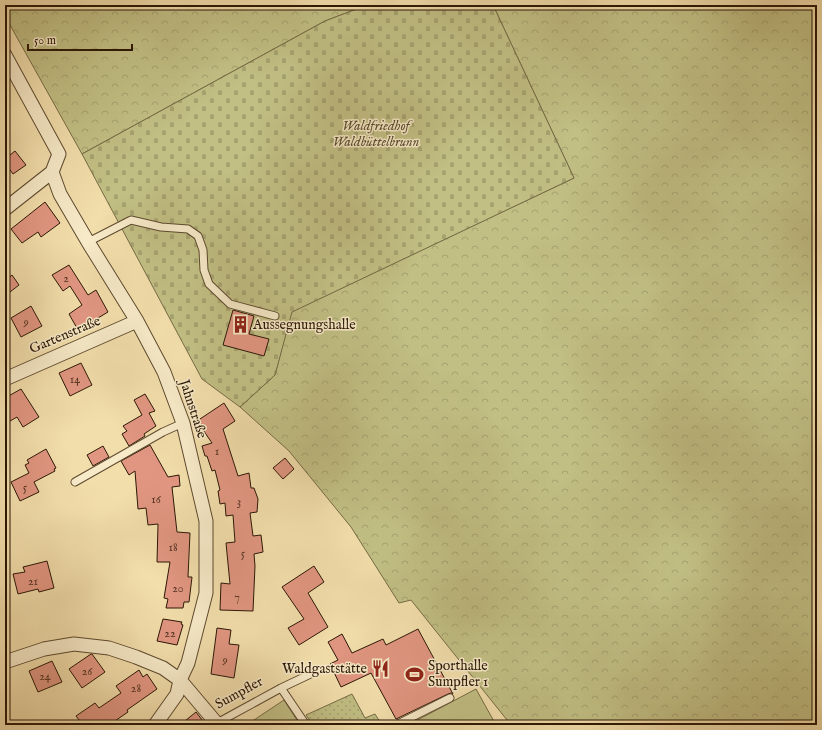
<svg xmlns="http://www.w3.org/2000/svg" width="822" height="730" viewBox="0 0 822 730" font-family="'IM FELL English',serif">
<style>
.forest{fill:url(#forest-crowns);stroke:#766b45}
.cemetery{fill:url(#cemetery-stones);stroke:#766b45}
.park{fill:url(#park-dots);stroke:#766b45}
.pitch{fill:#c1bf84;stroke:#766b45}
.building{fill:#e19681;stroke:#2b1706}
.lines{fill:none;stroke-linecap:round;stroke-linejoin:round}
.service-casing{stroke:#5d492f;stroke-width:9}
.minor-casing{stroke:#5d492f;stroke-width:15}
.service{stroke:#f7eac8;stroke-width:7}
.minor{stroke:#f7eac8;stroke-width:13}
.labels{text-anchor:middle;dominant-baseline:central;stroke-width:3;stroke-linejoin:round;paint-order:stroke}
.number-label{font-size:12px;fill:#583725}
.park-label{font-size:14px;font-style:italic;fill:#58492c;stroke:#f7eac8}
.poi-label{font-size:14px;fill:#2b1706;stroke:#f7eac8;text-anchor:start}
.street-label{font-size:14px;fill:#2b1706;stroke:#f7eac8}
</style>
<defs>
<pattern id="forest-crowns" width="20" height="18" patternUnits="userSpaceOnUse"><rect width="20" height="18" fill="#c1bf84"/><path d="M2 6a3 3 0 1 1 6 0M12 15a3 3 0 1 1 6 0" fill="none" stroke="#a6a370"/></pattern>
<pattern id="cemetery-stones" width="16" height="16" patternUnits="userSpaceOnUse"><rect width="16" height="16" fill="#c1bf84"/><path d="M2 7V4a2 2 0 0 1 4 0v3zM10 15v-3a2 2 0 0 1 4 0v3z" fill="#a6a370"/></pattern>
<pattern id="park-dots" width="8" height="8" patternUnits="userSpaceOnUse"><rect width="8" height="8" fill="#c1bf84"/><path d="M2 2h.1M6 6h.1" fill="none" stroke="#a6a370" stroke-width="1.8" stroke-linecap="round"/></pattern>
</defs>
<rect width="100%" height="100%" fill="#f2deab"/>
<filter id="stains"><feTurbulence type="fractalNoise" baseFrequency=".005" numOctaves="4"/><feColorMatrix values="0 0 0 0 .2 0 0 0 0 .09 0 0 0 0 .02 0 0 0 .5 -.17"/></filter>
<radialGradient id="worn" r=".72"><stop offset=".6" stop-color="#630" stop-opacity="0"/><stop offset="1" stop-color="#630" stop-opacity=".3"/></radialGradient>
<path class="forest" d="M5,5H367L325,21L82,154L5,16Z
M493,5H817V725H511L411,600L399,603L351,527L289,451L240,407L275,375L291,312L574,178Z"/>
<path class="cemetery" d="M367,5H493L574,178L292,312L275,375L240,407L202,379L82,154L325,21Z"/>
<path class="park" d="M352,694L365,718L375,714L382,725H313L306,715Z"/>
<path class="pitch" d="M476,689L496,725H408Z
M284,700L300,725H253L251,722Z"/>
<path class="building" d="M15,151L26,165L13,174L5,163V159Z
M45,202L60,223L41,237L38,232L22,243L11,229Z
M69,265L88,295L96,290L108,312L78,330L69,314L82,305L70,286L63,291L52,275Z
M12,275L19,285L10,292L5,285V281Z
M31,306L42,326L21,337L11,318Z
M233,310L254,316L249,334L269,339L264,356L223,345Z
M81,363L92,385L70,396L59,373Z
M21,389L39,417L23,427L17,417L5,424V398Z
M145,394L155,411L149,413L156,426L144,434L145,436L129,446L122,434L127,431L123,426L142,415L134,400Z
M224,403L235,421L223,429L238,476L249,473L251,488H254L258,499L257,512L250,513L253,536L261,535L263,552L254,554L255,566L253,611L220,610L221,583L230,584L226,543L235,542L233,515L226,516L225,503L220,504L218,491L220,490L215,470L212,471L207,456H205L202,446L212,443L197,421Z
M150,445L168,477L179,475L180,486L172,487L177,532L190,533L188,577H192L189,602H184L183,608H166L168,599L164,598L170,562H157L158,524L148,525L146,508L138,509L135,471L129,475L121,461Z
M103,446L109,457L93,466L87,455Z
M46,449L56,468L54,469L55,471L34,482L39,492L20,501L11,482L29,473L25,465L29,463L27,460Z
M285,458L294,469L283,479L273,468Z
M47,561L54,588L39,592L38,589L18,594L13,574L25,572L23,567Z
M314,566L324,582L308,593L328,627L299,645L288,628L304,619L282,587Z
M163,619L182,622L181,624L183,625L177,645L157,641Z
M217,628L231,630L229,644L239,645L234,678L211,674Z
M418,629L453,694L451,693L448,694L396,719L371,673L341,687L330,664L338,660L328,642L342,634L352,653L383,639L386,645Z
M91,654H92L105,672L82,688L69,669Z
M52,661L62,682L38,692L29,671Z
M139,670L143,677L147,674L157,689L127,710L128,712L109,725H83L76,716L95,703L99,708L121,693L116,686Z
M196,712L206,725H180Z"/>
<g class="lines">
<defs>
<path id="service" d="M88,242L131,220L161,227L188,229L198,236L203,250L204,270L209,284L230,304L275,316
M75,482L163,432L183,423
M281,688L306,725
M217,723L281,688L319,670
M396,725L450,698"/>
<path id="minor" d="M5,55L59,154L52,172
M52,172L60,194L88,242L137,321L164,372L183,423L206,521V593L188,663L180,680L177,694L155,725
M5,209L52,172
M5,379L137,321
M5,662L44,649L74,644L109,648L136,657L163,668L180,680L218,725"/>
</defs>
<use href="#service" class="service-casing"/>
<use href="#minor" class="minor-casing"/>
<use href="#service" class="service"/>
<use href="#minor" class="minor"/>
</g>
<defs>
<symbol id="building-bare" viewBox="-9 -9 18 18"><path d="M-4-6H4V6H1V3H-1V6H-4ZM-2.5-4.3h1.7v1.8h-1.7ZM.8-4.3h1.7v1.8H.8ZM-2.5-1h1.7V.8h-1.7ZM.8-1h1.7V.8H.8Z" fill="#8f2418" stroke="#f7eac8" stroke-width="2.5" paint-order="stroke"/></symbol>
<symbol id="restaurant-bare" viewBox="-9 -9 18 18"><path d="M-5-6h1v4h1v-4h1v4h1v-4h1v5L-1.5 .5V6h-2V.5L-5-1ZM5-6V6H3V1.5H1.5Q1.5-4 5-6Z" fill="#8f2418" stroke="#f7eac8" stroke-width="2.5" paint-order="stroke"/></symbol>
<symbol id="stadium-bare" viewBox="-9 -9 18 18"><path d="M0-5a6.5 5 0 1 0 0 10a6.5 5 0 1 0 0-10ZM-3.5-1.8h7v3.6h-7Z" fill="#8f2418" stroke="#f7eac8" stroke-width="2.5" paint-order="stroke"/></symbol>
</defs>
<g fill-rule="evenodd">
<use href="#building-bare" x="228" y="312" width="25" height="25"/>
<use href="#restaurant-bare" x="368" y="656" width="25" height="25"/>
<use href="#stadium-bare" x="402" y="662" width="25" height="25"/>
</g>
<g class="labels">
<g class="number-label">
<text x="66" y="278">2</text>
<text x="26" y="322">9</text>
<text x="75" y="379">14</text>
<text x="217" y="451">1</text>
<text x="25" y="487">5</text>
<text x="156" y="499">16</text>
<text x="239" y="501">3</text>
<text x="173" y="547">18</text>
<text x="243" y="553">5</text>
<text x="33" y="581">21</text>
<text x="178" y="588">20</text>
<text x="237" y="597">7</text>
<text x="170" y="633">22</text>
<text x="225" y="660">9</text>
<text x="87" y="671">26</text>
<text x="45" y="676">24</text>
<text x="136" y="688">28</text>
</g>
<g class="park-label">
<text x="376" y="126">Waldfriedhof<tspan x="376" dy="16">Waldbüttelbrunn</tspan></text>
</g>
<g class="poi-label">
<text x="253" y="325">Aussegnungshalle</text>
<text x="428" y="666">Sporthalle<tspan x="428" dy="16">Sumpfler 1</tspan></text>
<text x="367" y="669" text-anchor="end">Waldgaststätte</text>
</g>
<g class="street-label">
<text transform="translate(65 335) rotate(-23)">Gartenstraße</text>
<text transform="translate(193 409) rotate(72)">Jahnstraße</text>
<text transform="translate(239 693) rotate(-29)">Sumpfler</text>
</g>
</g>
<rect width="822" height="730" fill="none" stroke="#f2deab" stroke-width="20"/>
<rect x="6" y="6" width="810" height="718" fill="none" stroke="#2b1706" stroke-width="2"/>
<rect x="10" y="10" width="802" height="710" fill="none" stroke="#2b1706"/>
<path d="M28 44v6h104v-6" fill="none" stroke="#2b1706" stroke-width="2"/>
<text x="34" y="44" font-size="12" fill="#2b1706" stroke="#f7eac8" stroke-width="3" paint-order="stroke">50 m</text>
<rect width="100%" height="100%" filter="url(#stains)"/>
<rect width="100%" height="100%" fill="url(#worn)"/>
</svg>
